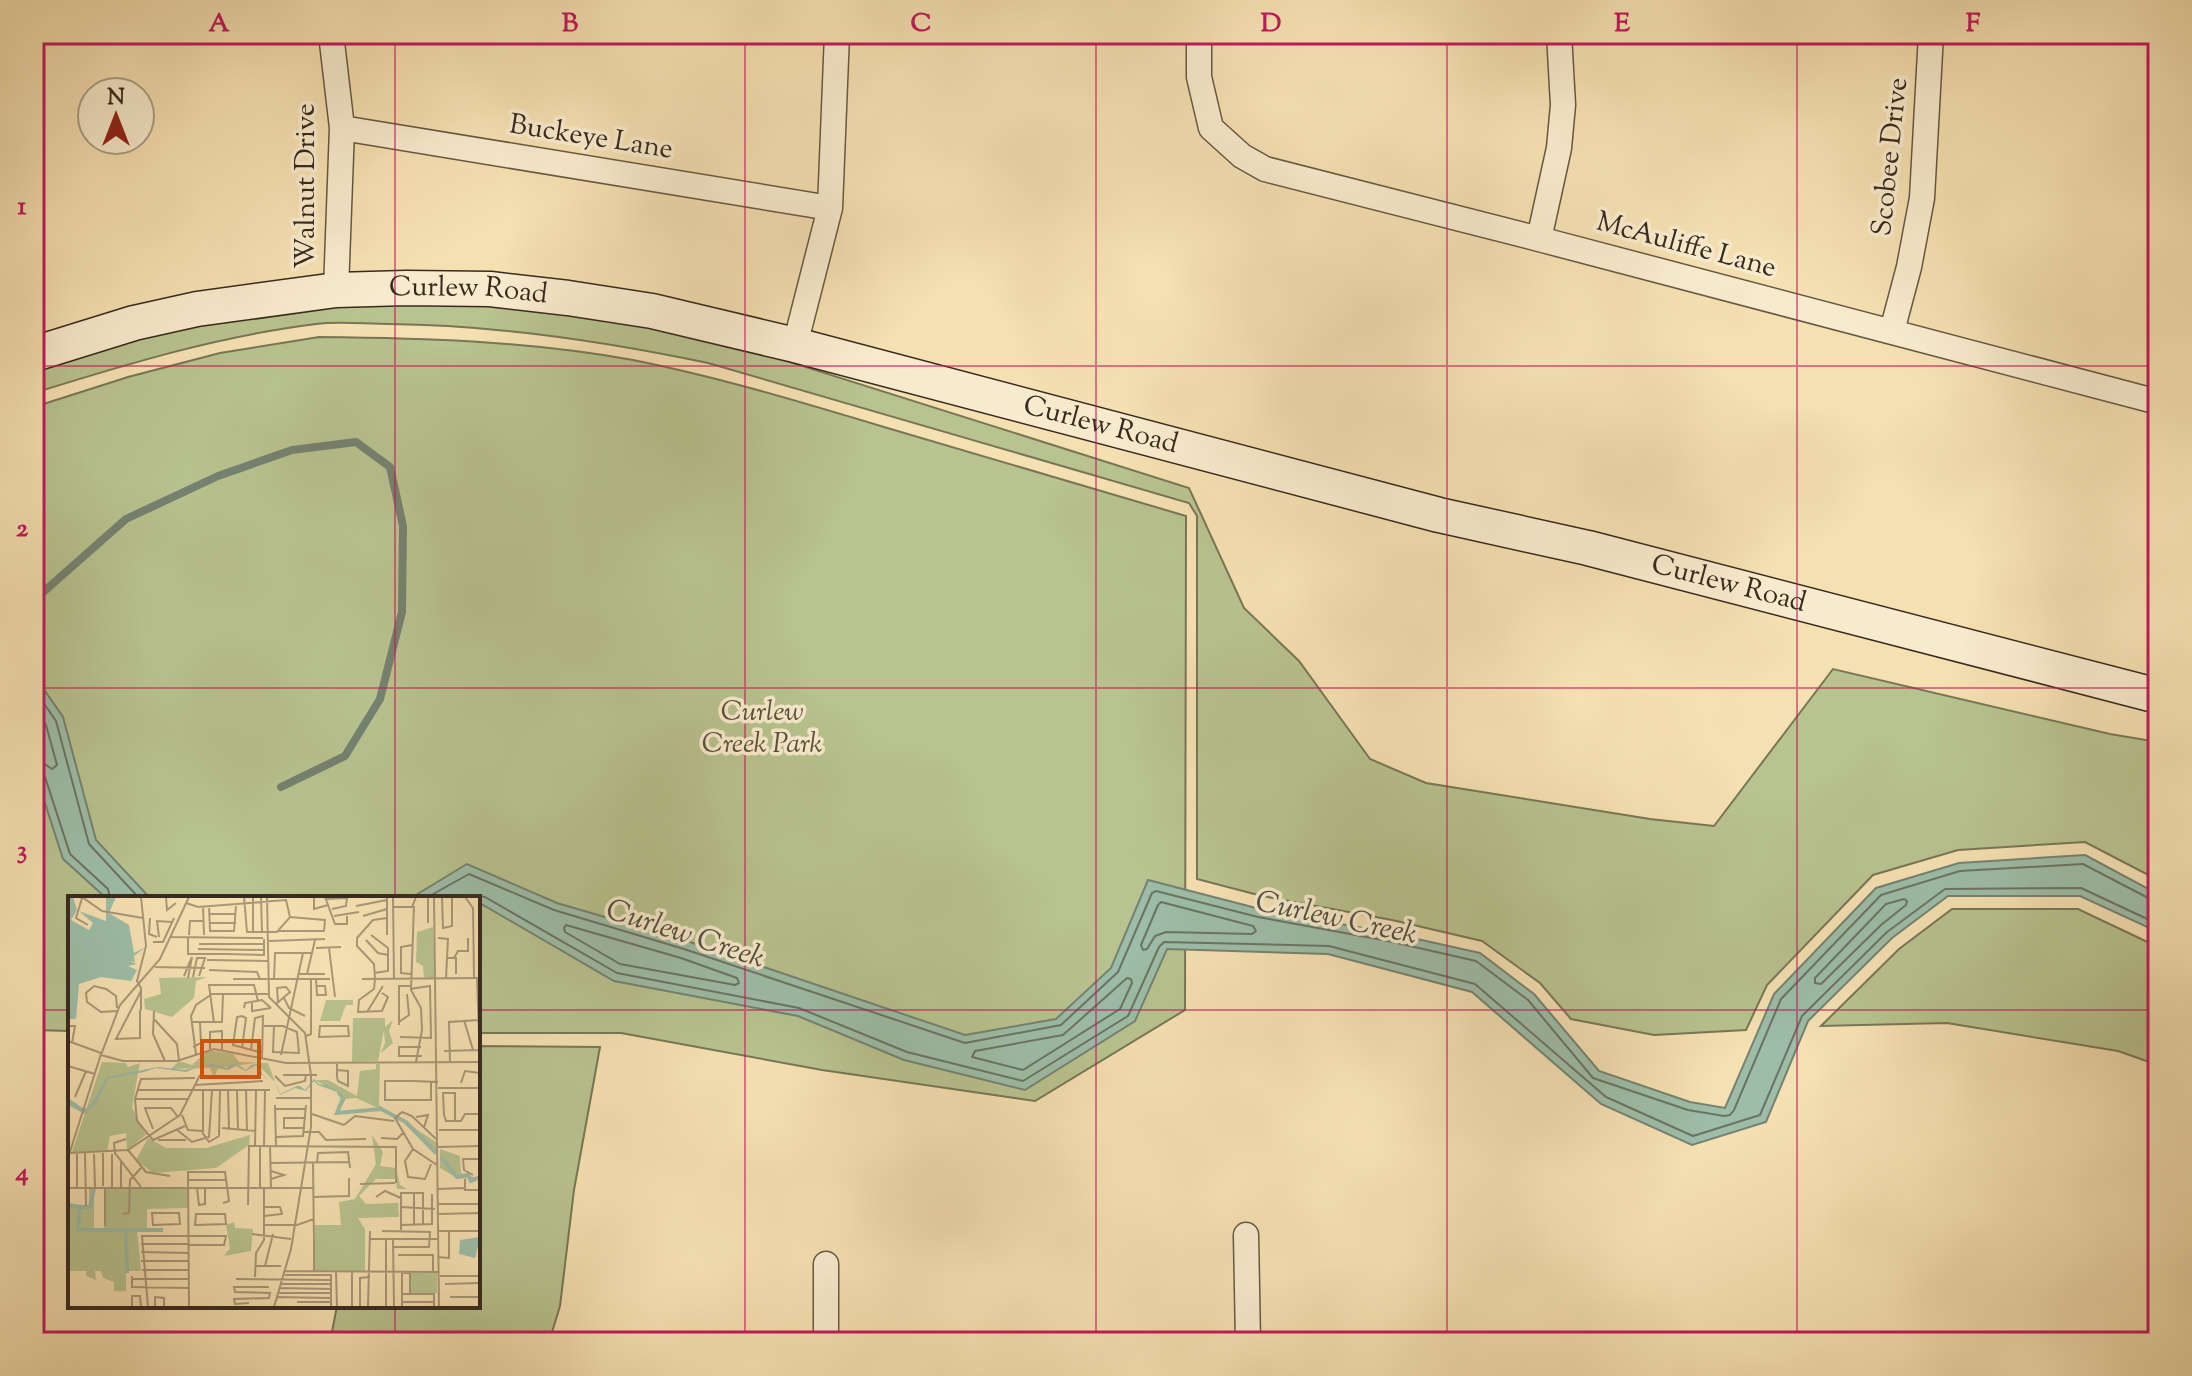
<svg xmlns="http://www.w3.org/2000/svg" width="2192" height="1376" viewBox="0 0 2192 1376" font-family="'Sorts Mill Goudy',serif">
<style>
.green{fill:#b8c38f;stroke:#787656;stroke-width:2}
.water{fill:#9dbda8;stroke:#758271;stroke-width:2}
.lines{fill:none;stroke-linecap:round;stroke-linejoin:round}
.shore{stroke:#6a7463;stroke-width:2}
.stream{stroke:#758271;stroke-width:8}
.minor-casing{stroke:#675843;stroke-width:27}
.secondary-casing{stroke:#382a1e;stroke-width:37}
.minor{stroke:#f8ebcd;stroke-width:24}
.secondary{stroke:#f8ebcd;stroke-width:34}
.grid{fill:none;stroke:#c2185b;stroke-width:2;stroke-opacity:0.55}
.labels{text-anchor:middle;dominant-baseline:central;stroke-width:7;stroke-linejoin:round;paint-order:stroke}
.street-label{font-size:28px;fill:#382a1e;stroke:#f8ebcd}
.park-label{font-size:28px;font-style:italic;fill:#58503a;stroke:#f8ebcd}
.water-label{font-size:30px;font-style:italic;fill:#514f40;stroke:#f8ebcd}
.inset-river{fill:none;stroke:#9dbda8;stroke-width:4}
.inset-road{fill:none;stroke:#a99777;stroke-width:2}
.view{fill:#d6540e;fill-opacity:0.15;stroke:#d6540e;stroke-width:4}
.inset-edge{fill:none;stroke:#382a1e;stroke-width:4}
.neatline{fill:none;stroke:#c2185b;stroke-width:3}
.grid-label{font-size:26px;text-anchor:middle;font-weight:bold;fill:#c2185b}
</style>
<rect width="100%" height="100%" fill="#f5e0b2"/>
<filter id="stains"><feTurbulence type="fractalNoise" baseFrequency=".0025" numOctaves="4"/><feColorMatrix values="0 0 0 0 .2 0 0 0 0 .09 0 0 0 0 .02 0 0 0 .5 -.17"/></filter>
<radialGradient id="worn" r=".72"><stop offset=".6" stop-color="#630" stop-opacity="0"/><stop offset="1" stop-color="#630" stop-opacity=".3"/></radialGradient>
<path class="green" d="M349,305H489L566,313L664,329L755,351L1189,488L1244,608L1299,661L1370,759L1426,783L1650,819L1714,826L1833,669L2110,734L2158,742V880L2085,842L1958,850L1873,875L1767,985L1746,1030L1654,1035L1571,1019L1540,983L1482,941L1392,920L1262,896L1197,879V516L1189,503L708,363C603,341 496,325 389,324C365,324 340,321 316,324C219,336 127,364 34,393V369L137,338L236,316Z
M319,337C424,338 529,341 633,360C718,377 801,402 884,427C984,457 1085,486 1186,516L1185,1010L1035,1101L822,1070L621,1033H478V898H70V1031L34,1030V407L128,377L220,353Z
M1952,909H2078L2158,947V1065L2118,1051L1947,1023L1821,1026L1899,949Z
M478,1046L600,1047L574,1190L560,1306L549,1342H330L337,1306H478Z"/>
<path class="water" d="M34,675L63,717L96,840L150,898H106L63,859L34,769Z
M2085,855L2158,894V932L2080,896H1948L1892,938L1808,1021L1766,1122L1692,1145L1601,1104L1472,992L1328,954L1167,949L1135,1021L1025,1090L904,1060L798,1016L614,981L478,902V898H411L467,864L557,903L687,941L965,1035L1056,1019L1111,968L1148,880L1260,909L1390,933L1480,953L1534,994L1599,1071L1690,1102L1725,1108L1774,994L1876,888L1959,863Z"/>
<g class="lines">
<path class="shore" d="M34,689L56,721L89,844L139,898
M34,707L46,725L57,765L52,769L43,763L34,762
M34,772L40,773L45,777L70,854L108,889L110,898
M426,898L469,874L554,910L684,949L965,1043L1061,1025L1118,972L1152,893L1156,891L1258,917L1388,941L1476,961L1528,1000L1593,1078L1688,1110L1724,1116L1730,1115L1734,1110L1781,999L1881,895L1960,871L2083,864L2152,900L2158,901
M474,898L479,896L485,897L617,973L799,1008L907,1052L1023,1081L1128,1016L1159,947L1164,942L1329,946L1475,984L1606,1097L1693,1136L1760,1115L1802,1016L1887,932L1945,889L2081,888L2158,924
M1904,899L1907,901L1906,905L1881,925L1821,984L1815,983V978L1886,904Z
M1161,902L1253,926L1256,931L1252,934L1166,932L1155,936L1147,949L1143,950L1141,945L1158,905Z
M566,925L681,958L737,978L739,983L735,985L620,964L565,932L564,928Z
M1127,978L1131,979L1132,983L1120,1009L1023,1070L972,1057L975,1051L1063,1035Z"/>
<path class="stream" d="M34,611L41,594L126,519L218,476L292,450L356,442L390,467L403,526L402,612L380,699L345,756L281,787"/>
<defs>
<path id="minor" d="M331,34L342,128L336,290
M1199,34V77L1211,128L1242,156L1265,169L1539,239L2158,402
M342,128L830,208
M1539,239L1559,148L1563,105L1559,34
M1892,331L1909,267L1922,198L1931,34
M795,345L830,208L837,34
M1246,1235L1248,1342
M826,1264V1342"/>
<g id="secondary">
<path id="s1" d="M34,354L134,323L197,309L336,290L406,288L490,289L568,298L652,311L795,345L1439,515L1588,548L2158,696"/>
</g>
</defs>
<use href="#minor" class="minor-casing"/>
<use href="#secondary" class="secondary-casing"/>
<use href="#minor" class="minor"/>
<use href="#secondary" class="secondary"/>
</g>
<path class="grid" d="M395,34V898M745,34V1342M1096,34V1342M1447,34V1342M1797,34V1342M34,366H2158M34,688H2158M34,1010H70M478,1010H2158M395,1306V1342"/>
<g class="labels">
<g class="street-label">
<text transform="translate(591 138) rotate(9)">Buckeye Lane</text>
<text transform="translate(1891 157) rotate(-84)">Scobee Drive</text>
<text transform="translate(307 186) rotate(-90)">Walnut Drive</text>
<text transform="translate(1686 246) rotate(15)">McAuliffe Lane</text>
<text stroke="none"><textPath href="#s1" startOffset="442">Curlew Road</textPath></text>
<text stroke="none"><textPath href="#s1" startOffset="1090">Curlew Road</textPath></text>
<text stroke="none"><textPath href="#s1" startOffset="1738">Curlew Road</textPath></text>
</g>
<g class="park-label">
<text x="762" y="713">Curlew<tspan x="762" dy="32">Creek Park</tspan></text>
</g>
<g class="water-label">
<text transform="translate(1336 919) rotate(12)">Curlew Creek</text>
<text transform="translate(685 935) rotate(18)">Curlew Creek</text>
</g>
</g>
<g transform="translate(68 896)">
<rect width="412" height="412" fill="#f5e0b2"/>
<path d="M365,31L367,83L356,81L355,70L348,66L349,36ZM139,81L128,85L126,102L104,121L77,113L76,103L93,98L91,82ZM258,104H285V109H278L272,125H252ZM285,122H317V131L325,124L321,135L325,147L313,157L317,147L316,134L310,165L284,166ZM140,154L165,158L171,166L200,167L207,186L188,167L150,172L146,182L142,172L103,173L111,165L124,169ZM34,166L58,167L60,171L72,167L64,211L78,239L59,254L58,237L42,240L39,256H4ZM308,168H312L311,209L368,246L369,259L328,220L288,202L278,203L272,213L274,199L247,184H260L289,200L292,175L308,173ZM182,239L181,249L148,272L85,277L68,264L80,242L98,252H138ZM304,239L315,256L312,270L328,272L332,289L339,293H329L328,283H308L291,300L298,308L330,307L331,321L290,322L297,333V375H247V329H273L271,306L287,303L308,268ZM372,253L392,260L393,277L412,283L389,282L372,272ZM37,291L120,292V312L79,313V334H69L73,375H58V395H46V386L35,382L33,375H27L28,384L18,380V375H0V310L21,311V293H26V333H36ZM166,326L167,332L185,333L183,355L156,360L162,352L158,329ZM343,377H369V397H343Z" fill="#b8c38f"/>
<path d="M0,1H5L9,14L3,24L21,34L25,27L11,15L38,25V1H48L41,17L61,29L66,57L78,51L66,60L67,66L61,65L69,68L60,70L69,74L63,85L33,81L11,88L8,123H0ZM134,163L138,169L146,168L159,172L164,168L172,170L178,174L183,169L188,168L193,171L194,178L209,190L212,198L229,190H232L237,194L246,183L251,188L261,190L272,197L250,189L246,185L238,195L227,192L212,199L208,189L193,178L188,169L178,175L168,170L160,174L138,170L134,164L130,171L118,176L88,172L76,176L40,183L28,207L17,218L0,209V202L16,213L22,210L39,181L90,171L117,174L130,171ZM412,341L407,362L391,358L392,344Z" fill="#9dbda8"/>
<path class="inset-river" d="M270,196L275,202L269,217L313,213L338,226L368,257M373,261L389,281L400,279L403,285L412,281M0,309L12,311L10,333L24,334M12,311H22L26,293M58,333L59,377M24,334H95"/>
<path class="inset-road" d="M14,1L34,15L75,22M73,1L78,50L69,85L73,92V113L72,115V142L48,143L73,95M98,1L99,14L108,7M159,1H176L179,36H209L222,21L257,24L256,35H210M185,1V36M193,1L194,36M199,1L201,101L237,137L243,179V231L223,353L206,411M246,1V13L260,9M257,1L267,28H279V20M325,1L326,83M360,1V27M366,1L371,411M374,1L375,32L384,30V1M397,1L405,12L406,82M14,2L8,22L20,29M257,3L279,2L278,10L264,13M118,7L130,11L218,4L222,21M135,10L136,39M141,10L142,35H166L168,10M288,10L319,4M346,10L343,94L353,112L354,134L348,166M325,11H344L348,1M141,18H168M266,20L291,16M295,20L319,13M82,22L81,38L89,41M141,27H168M121,39L122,25H135M303,39L320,52V75L306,77M319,39V1M91,41L89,25L104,26M103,41L195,42M120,42V58H158L196,59V43M370,42L380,43L378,83M298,44L310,57L320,59M201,45L257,43M85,46H95L106,22M131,48H195M248,52L273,51M261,52L267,101M130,53L195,54M379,62H388V78M386,62L390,55H400V42M139,64L200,65M87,71L137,72M141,74L189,76L192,83M231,78H257M239,78L247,44M343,78L333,77V51L344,49M116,80L124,61L120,82M125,81L129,62H137L131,80M409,82L412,165M165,83H262M248,83L249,99H258L257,90H249M294,83L412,82M206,84L207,57H244M314,97L320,101L314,115L290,116L291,104L306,93L307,83L306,68L289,50V42L305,24L319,22M216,102L221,112L237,120M184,107V115L203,112M208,108L222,96L218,91L209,92L210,106M49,112L48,100L38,93L26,90L18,97L19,106L33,116L49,115M176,112L177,107L194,104L203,112M86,115L85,138L97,165M299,116L315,90M174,120L169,121L165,149L195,157M174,120L178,122L174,152M85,122L109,148L111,165M396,124L405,154M123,126H154L155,98M331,126L341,119L339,98M146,127L141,89H186L190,105M331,129V90H342M0,130H7L4,147M196,130H215L229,136L231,157L205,156L206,130M252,130H280L281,140L251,141ZM238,140L243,138V83M332,141L363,142L362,90L342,93M0,145L33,157M125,151L133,147L132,127M353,151H331V160H354M142,153V136L154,135V154M183,154L187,122L195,120L194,163M376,155L412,154M128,158L123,120L128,109L144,98H201M33,159L55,165H109L146,153L218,167L412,166M33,159L52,109L92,63L121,1M213,159L235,57M382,166L381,126L411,124M269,168V181L270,185L280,190V175L269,174M0,170L27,178M215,179H249M207,180L217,190L237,185L238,179M363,186V204H317V185H345L370,186M393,187L397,175L412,177M127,189L195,185M370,192H412M70,194H202M160,194L161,234M169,194L170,235M178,194L179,235M7,201L18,175M208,202H242M67,203H120M207,209L208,250M208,213H238M244,218L276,229M114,219L120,234L135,235V194M376,219L375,197H387V225M376,219L378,225H393L397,218H412M348,221L360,219L356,231M276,229L287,220L326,225M117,230L85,244L69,225L67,203L73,183L127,182M154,232L188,235M237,232H216V222H238M85,233L77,212H103L110,221M108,233L124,246L141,241L144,194M371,234H412M134,236L141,246L151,240L152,194M236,236H251L258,244L298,243M207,241L235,240L238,209M313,242L329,243L335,237M58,243L46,247L47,257L73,291M368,243L344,220L334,216L327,222L345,253L369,269M90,244H118M187,250L188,194M192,250V292M196,250L197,194M202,250L203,292M370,251L412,250M345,253L337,265L340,281L357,283L363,268M60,254L78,276L102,280M1,257L60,254L112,219L132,179M17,257L18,310M35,257V290M9,258V292M26,258L27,291M44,258V291M0,262L33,158M53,266V291M202,267L282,266M245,267L246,346M249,267L250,257L280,256L282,272M203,275L216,279L203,283M405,279L396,274L395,263H412M397,283V294H412M120,284H157M292,288L327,287M37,291V330M0,292H245M129,292L131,309L137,308V292M370,293L397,292M346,297V328M245,301L281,300V282M308,301L317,295L333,302M370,308H412M180,309L181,250L328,251V287M196,311H212L214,318L196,320M333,311L367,313M84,317H111L112,328L85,329ZM55,318L61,317L62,284L73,272M128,318H157L158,328L127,329ZM370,318L412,317V335M196,329H229L246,323M333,329L364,328V298M333,334V297H355V328M314,335L362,336L361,351H325M370,335H412M184,338L223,343M302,343H371M325,343L326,411M246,346V376M73,348H121M73,356L121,357M330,359H365V376M370,361L381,362V335M73,365H121M188,370H213M197,370L205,338M74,374H121M217,375L371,376M268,376L269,411M284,376V411M217,379H263V411M64,380V391L121,392M372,380H412M187,381L188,357L196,344V292M64,383H121M168,383L263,384M214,388H263M377,388L412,387M211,392L263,393M211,397H263M334,398H366V411M208,401L262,402M382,401H412V411M229,406H262M335,406H366M181,407L167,408L166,403L201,402L202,397L167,396L166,391H201M64,411V400H72L73,411M80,411L74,340H158L156,349H121M87,411V401L96,402V411M121,411L120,276H157L161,305L155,307M217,411H250M292,411V382L302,381M300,411L302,335M318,411V343M334,411V377H342V398"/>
<path class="view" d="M134,145H191V181H134Z"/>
<rect width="412" height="412" class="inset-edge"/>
</g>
<rect width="2192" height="1376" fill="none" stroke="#f5e0b2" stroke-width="88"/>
<g transform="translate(116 116)"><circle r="38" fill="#f8ebcd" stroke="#ab9e87" stroke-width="2"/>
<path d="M0-6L14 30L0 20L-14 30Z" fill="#8f2418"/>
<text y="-12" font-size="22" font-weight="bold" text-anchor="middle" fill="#382a1e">N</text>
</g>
<rect x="44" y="44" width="2104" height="1288" class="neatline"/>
<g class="grid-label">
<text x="219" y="31">A</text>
<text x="570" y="31">B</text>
<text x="921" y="31">C</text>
<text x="1271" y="31">D</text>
<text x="1622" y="31">E</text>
<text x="1973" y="31">F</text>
<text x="22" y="214">1</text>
<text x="22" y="536">2</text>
<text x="22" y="858">3</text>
<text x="22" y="1180">4</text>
</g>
<rect width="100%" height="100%" filter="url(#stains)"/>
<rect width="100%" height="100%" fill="url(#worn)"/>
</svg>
